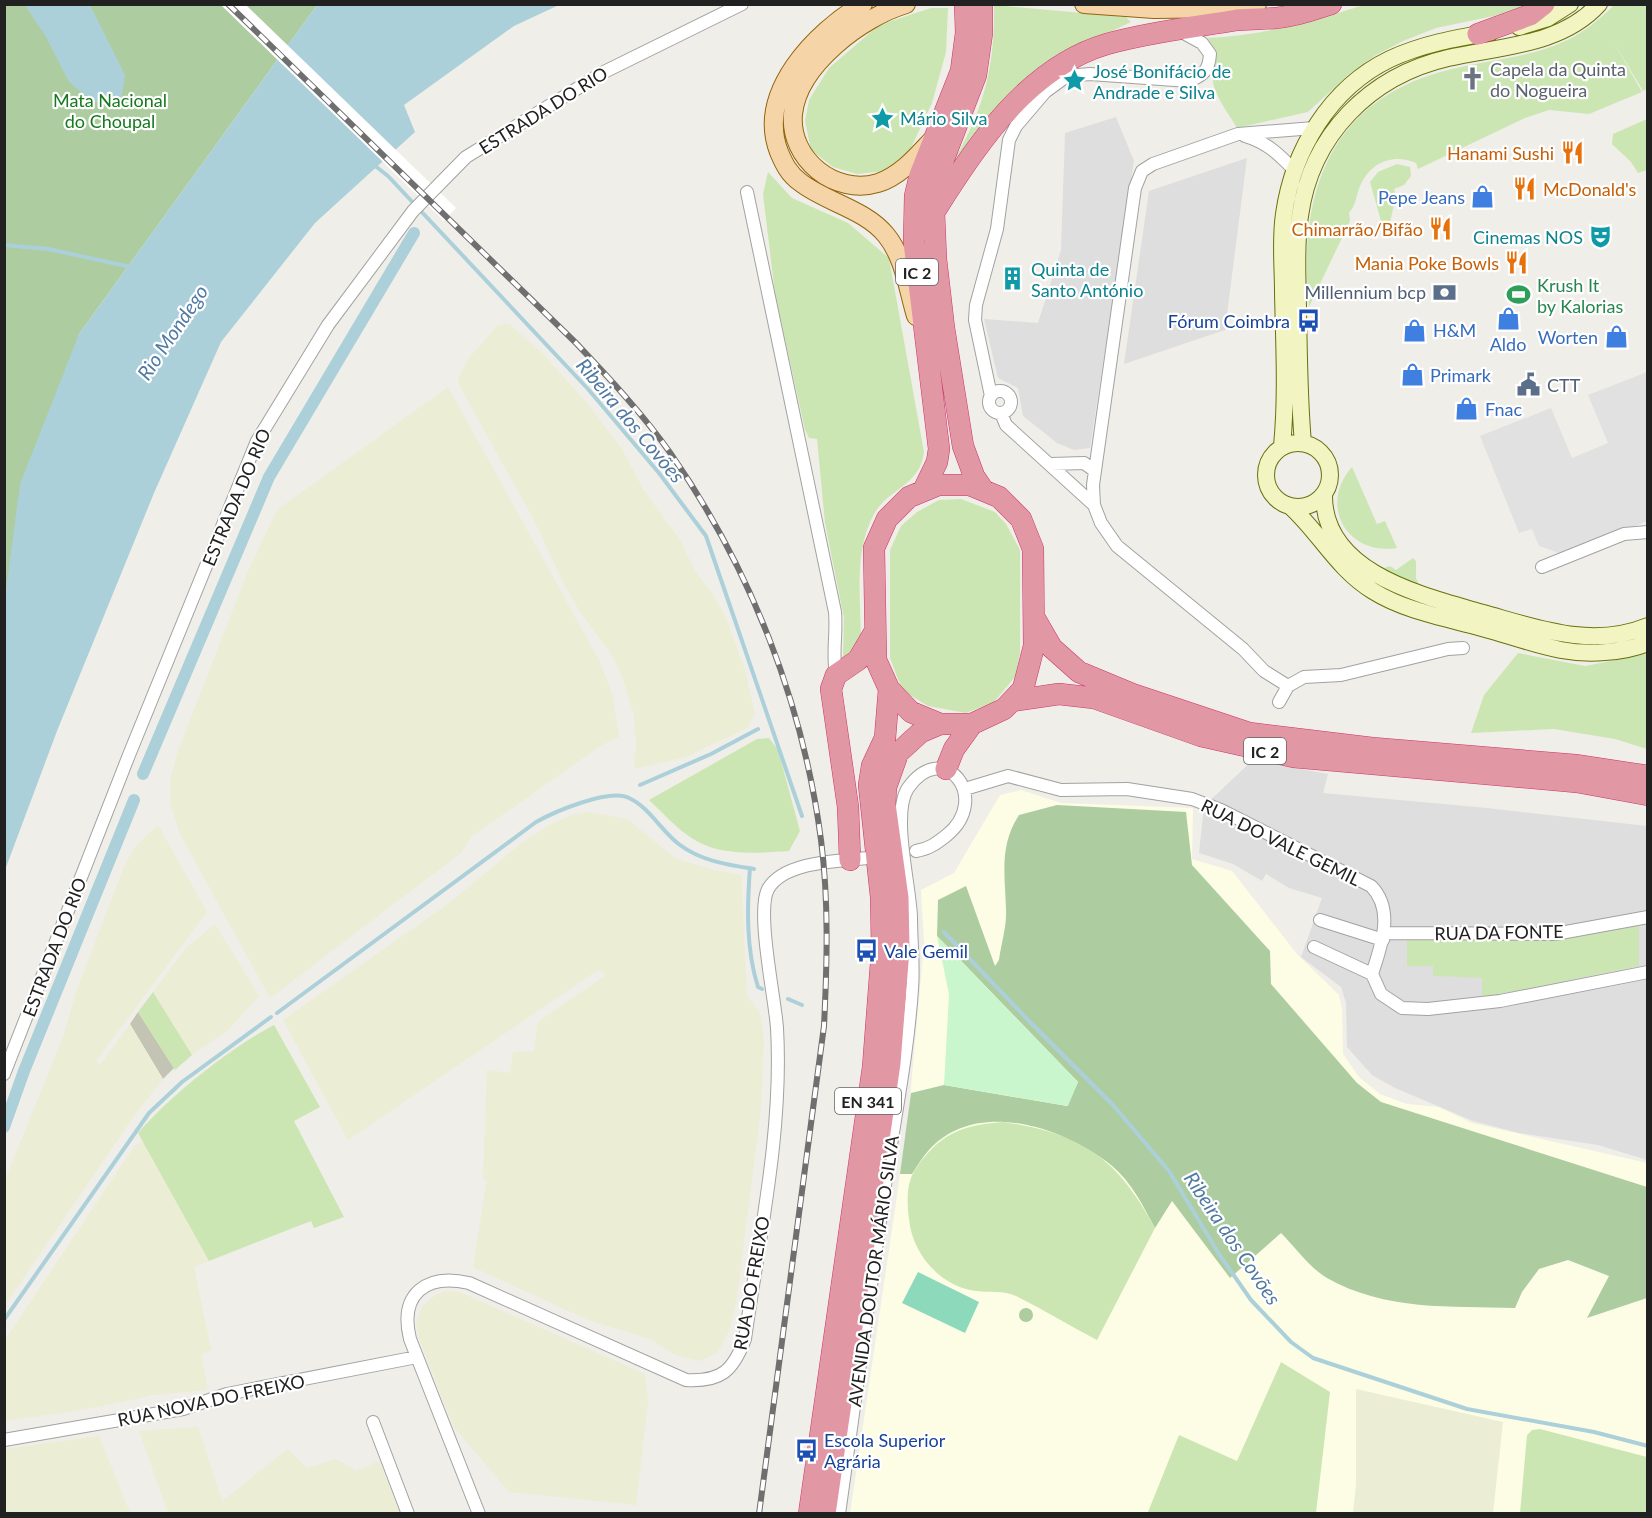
<svg xmlns="http://www.w3.org/2000/svg" width="1652" height="1518" viewBox="0 0 1652 1518" font-family="Lato,sans-serif">
<style>
.residential{fill:#dfdede}
.education{fill:#fdfde5}
.construction{fill:#c4c4b4}
.farmland{fill:#ebedd5}
.grass{fill:#cce6b3}
.forest{fill:#adcca0}
.park{fill:#caf6cd}
.pitch{fill:#8dd9bb}
.parking{fill:#e1e1e1}
.water{fill:#acd0da}
.pier{fill:#fff}
.lines{fill:none;stroke-linecap:round;stroke-linejoin:round}
.stream{stroke:#acd0da;stroke-width:4}
.canal{stroke:#acd0da;stroke-width:12}
.street-casing{stroke:#a2a2a2;stroke-width:14}
.secondary-casing{stroke:#67710e;stroke-width:18}
.primary-casing{stroke:#91650c;stroke-width:20}
.highway-casing{stroke:#ce356a;stroke-width:22}
.street{stroke:#fff;stroke-width:12}
.secondary{stroke:#f2f5c1;stroke-width:16}
.primary{stroke:#f5d4a8;stroke-width:18}
.highway{stroke:#e197a4;stroke-width:21}
.rail-casing{stroke:#6f6f6f;stroke-width:6}
.rail{stroke:#fff;stroke-width:4;stroke-dasharray:11;stroke-linecap:butt}
.labels{text-anchor:middle;dominant-baseline:central;stroke-width:4.5;stroke-linejoin:round;paint-order:stroke}
.shield{fill:#fff;stroke:#646464;stroke-width:1.5}
.shield-label{font-size:16px;font-weight:bold;fill:#212121}
.worship-label{font-size:18px;fill:#5b616d;stroke:#fff;text-anchor:start}
.culture-label{font-size:18px;fill:#0d838f;stroke:#fff;text-anchor:start}
.park-label{font-size:18px;fill:#15791d;stroke:#fff}
.street-label{font-size:18px;fill:#212121;stroke:#fff}
.food-label{font-size:18px;fill:#c56008;stroke:#fff;text-anchor:end}
.shop-label{font-size:18px;fill:#366cbe;stroke:#fff;text-anchor:start}
.leisure-label{font-size:18px;fill:#27864d;stroke:#fff;text-anchor:start}
.service-label{font-size:18px;fill:#4e5e75;stroke:#fff;text-anchor:end}
.transit-label{font-size:18px;fill:#164399;stroke:#fff;text-anchor:start}
.water-label{font-size:20px;font-style:italic;fill:#517aa2;stroke:#fff}
</style>
<rect width="100%" height="100%" fill="#f0eee8"/>
<path class="residential" d="M1116,117L1134,161L1090,448L1074,450L1057,443L1023,416L1018,388L998,378L984,319L1038,323L1061,250L1065,133Z
M1247,158L1225,330L1124,364L1149,191Z
M1253,760L1328,774L1323,793L1487,808L1647,826V1160L1598,1145L1519,1133L1473,1121L1395,1088L1372,1075L1347,1047L1346,1003L1341,987L1301,957L1322,898L1289,888L1266,874L1262,881L1233,864L1199,853L1204,806Z"/>
<path class="education" d="M1021,790L1061,803L1193,808L1192,859L1232,871L1297,954L1339,995L1342,1009L1343,1054L1359,1077L1380,1094L1407,1104L1439,1107L1472,1123L1647,1163V1513L850,1514L908,1121L924,943L921,890L954,873L1000,795Z"/>
<path class="construction" d="M138,1012L174,1068L163,1079L130,1024Z"/>
<path class="farmland" d="M509,324L542,353L586,402L622,449L643,489L680,540L695,571L712,593L726,618L745,670L755,715L747,728L686,757L634,769L636,744L634,716L624,681L613,657L580,612L563,582L534,520L457,381L468,359L498,325Z
M448,387L599,660L612,693L619,737L602,745L471,837L461,853L270,998L179,832L171,806L170,781L178,751L248,571L277,510Z
M588,812L627,819L675,858L710,869L741,875L747,995L760,1013L764,1040L761,1109L737,1297L730,1329L717,1353L700,1361L675,1355L650,1339L588,1320L473,1267L487,1180L483,1179L487,1070L510,1073L513,1052L534,1051L538,1022L606,975L598,970L348,1140L283,1020L448,904L523,842L550,825L572,815Z
M158,825L207,912L96,1061L100,1065L130,1024L163,1079L134,1116L5,1305V1180L63,1037L75,995L125,864L136,846Z
M215,924L259,996L226,1032L192,1055L153,992L185,949Z
M143,1142L209,1261L194,1267L211,1350L201,1354L208,1390L155,1395L87,1409L5,1421V1340L135,1145Z
M447,1291L459,1292L645,1374L648,1402L636,1505L509,1492L453,1426L419,1338L416,1324L422,1306L437,1294Z
M1356,1389L1503,1422L1493,1513H1353L1356,1484Z
M198,1427L222,1501L288,1449L307,1468L336,1459L356,1471L379,1461L400,1513H168L139,1431Z
M99,1436L130,1513H5V1449Z"/>
<path class="grass" d="M994,5L1126,17L1131,22L1043,64L1016,87L960,159L956,157C985,106 995,63 994,5Z
M1364,5H1526L1494,16L1436,28L1403,41L1376,55L1348,75L1308,112L1237,128C1230,116 1220,103 1215,90C1207,68 1223,62 1207,38C1261,36 1313,21 1364,5Z
M1614,5L1648,6L1647,89L1643,91L1613,41L1642,92L1589,114L1549,110L1525,118L1418,169L1416,163C1394,153 1371,162 1361,184C1356,194 1357,204 1349,213L1350,221L1309,307C1298,195 1328,100 1448,70C1516,53 1562,59 1614,5Z
M931,8H948L946,52L932,103L910,150L885,171L857,174L833,167L811,150L805,121L809,100L829,68L879,25Z
M1647,119V170L1638,173L1631,162L1612,144L1613,134Z
M1397,164L1410,167L1411,176L1404,185L1394,189L1396,196L1388,231L1383,228L1370,182L1378,172Z
M768,172L792,198L848,223L889,258L924,452C920,486 889,488 874,514C853,552 861,601 861,642L854,652L843,658L844,618L825,523L817,439L809,438L805,430L775,294L763,194Z
M1352,467L1377,524L1385,521L1397,548C1347,556 1318,505 1352,467Z
M961,499L995,512L1006,524L1020,550V653L1015,677L994,702L966,713L928,706L902,690L890,658V550L901,526L917,512L939,500Z
M1413,558L1416,561V578L1421,589L1381,569L1390,566L1396,570Z
M1518,653L1585,666L1647,654V749L1615,739L1554,729L1471,733L1484,695Z
M769,738L778,750L800,831L789,851C757,853 718,857 690,837C675,827 662,812 649,800L757,739Z
M1639,925V966L1482,998V978L1433,976V966H1407V939H1566Z
M153,992L192,1055L175,1070L138,1012Z
M274,1025L320,1107L294,1121L344,1217L314,1228L311,1221L209,1261L138,1133C171,1095 230,1048 274,1025Z
M1003,1122C1082,1133 1117,1158 1155,1228L1097,1340C1070,1326 1044,1310 1016,1296C1004,1290 989,1293 976,1291C940,1287 912,1253 909,1219C907,1204 906,1183 915,1170C939,1134 961,1125 1003,1122Z
M1281,1362L1330,1392L1316,1513L1148,1512L1179,1435L1237,1461Z
M1540,1429L1647,1457V1513H1520L1527,1435L1532,1430Z"/>
<path class="forest" d="M5,5H317L79,334L5,605Z
M1057,805L1186,812L1192,865L1270,951L1271,984L1357,1083L1381,1102L1647,1187V1298L1587,1318L1609,1276L1568,1260L1539,1269L1522,1292L1515,1308C1451,1306 1385,1311 1327,1278C1310,1268 1295,1247 1281,1233L1230,1278L1172,1201L1155,1228C1143,1206 1131,1181 1111,1165C1064,1127 975,1097 928,1151C922,1158 917,1166 912,1174H900L911,1093L944,1085L1067,1106L1078,1082L937,936L938,900L966,886L995,966L999,960C1001,944 1007,926 1006,909C1005,875 999,846 1019,815Z
M1019 1315a7 7 0 1 1 14 0a7 7 0 1 1-14 0Z"/>
<path class="park" d="M937,936L1078,1082L1068,1106L944,1085L949,994Z"/>
<path class="pitch" d="M918,1272L979,1302L965,1333L902,1303Z"/>
<path class="parking" d="M1647,372V521L1565,555L1539,546L1532,529L1519,533L1480,436L1551,408L1572,458L1608,443L1588,395Z"/>
<path class="water" d="M25,5H90L125,75L121,102H93L69,82L46,37Z
M317,5H559L514,26L404,105L415,132L315,223L221,342L154,493L57,731L5,870L4,605L20,484L79,334Z"/>
<path class="pier" d="M221,5H246L456,208L444,221Z"/>
<g class="lines">
<path class="stream" d="M374,165L388,176L588,389L659,473L706,536L802,816
M4,245L48,249L131,267
M640,785L711,754L758,729
M750,868C747,907 746,950 758,987L762,989
M944,932L1030,1022L1113,1105L1169,1171L1219,1254L1251,1300L1291,1342L1313,1358L1467,1409L1594,1432L1648,1446
M788,999L802,1005
M277,1013L536,822C554,812 609,788 629,798C649,807 662,832 680,845C701,861 729,865 754,869
M4,1320L149,1113L182,1082L271,1017"/>
<path class="canal" d="M143,774L269,477L414,233
M4,1127L24,1071L134,800"/>
<defs>
<path id="street" d="M1245,136C1266,142 1279,154 1294,170
M747,192L835,612C837,634 832,653 836,675
M989 402a11 11 0 1 1 22 0a11 11 0 1 1-22 0Z
M991,396L975,320L976,305L997,229L1009,140L1016,126L1045,92L1067,76L1090,74L1189,81C1204,75 1209,70 1210,54L1202,43L1180,31
M1001,413L1006,425L1094,505
M1051,464L1084,463L1095,471
M1542,567L1624,534L1648,532
M1288,686L1264,671L1243,649L1117,546L1101,523L1094,505L1093,485L1135,188L1142,171L1153,164L1238,134L1314,128
M1279,702L1288,686L1304,677L1341,675L1448,649L1463,648
M965,789L1008,776L1061,790L1127,789L1192,799L1221,810L1371,886C1395,910 1381,946 1372,974L1381,994L1402,1008L1428,1009L1500,1001L1648,972
M1320,920L1383,940
M1385,933L1555,934L1648,917
M1314,947L1372,974
M4,1074L129,755L257,441L328,325L413,211L466,157L604,72L742,4
M373,1422L408,1514
M4,1440L183,1409L227,1394L417,1357
M479,1514L410,1339C399,1294 426,1273 469,1283L686,1380C721,1382 733,1371 745,1339C759,1238 783,1131 777,1028C775,998 756,912 768,889C784,861 839,861 868,858
M839,1514C855,1402 871,1290 886,1178C895,1115 908,1052 912,989C914,966 911,941 911,917C910,885 891,814 908,788C944,737 992,798 947,835C937,843 929,849 916,851"/>
<path id="secondary" d="M1519,27L1548,18L1570,4
M1266 475a32 32 0 1 1 64 0a32 32 0 1 1-64 0Z
M1303,443C1299,399 1299,355 1298,311C1298,279 1295,247 1300,216C1311,135 1370,76 1448,58C1500,46 1561,46 1599,4
M1282,446C1287,395 1284,343 1283,292C1283,266 1280,240 1284,214C1293,150 1330,88 1390,59C1422,44 1456,38 1491,32
M1324,495C1323,573 1424,596 1483,613C1537,628 1592,649 1648,626
M1290,506C1320,533 1337,569 1373,591C1405,611 1446,618 1482,628C1508,635 1535,645 1561,650C1588,655 1622,653 1648,643"/>
<path id="primary" d="M863,4C815,32 756,93 779,152C784,164 789,174 800,182C825,202 865,209 886,235C904,257 908,289 916,316
M906,4C862,17 798,65 793,114C789,159 835,196 878,183C900,176 916,157 931,141
M1084,4L1154,9L1230,8L1257,4"/>
<path id="highway" d="M982,4V33L976,75L936,179L934,212L936,259L944,328L963,446L974,476L984,491
M1478,34L1530,15L1544,4
M935,211C976,145 1028,67 1107,44C1149,32 1195,27 1237,20C1252,18 1268,20 1283,17C1299,15 1315,9 1331,4
M938,485H970L999,497L1021,519L1033,549L1034,646L1023,689L1004,709L972,724H940L911,712L889,689L876,660L874,548L887,519L909,497Z
M923,491L937,462L939,449L914,242L915,196L920,175L961,71L966,33L965,4
M1034,617L1052,648L1079,672L1132,694L1249,733L1372,748L1575,765L1648,776
M1012,701L1059,694L1094,698L1201,736L1294,757L1577,782L1648,795
M946,769L954,749L972,724
M850,860L848,807L831,689L836,675L858,660L875,631
M809,1514L873,1067L882,950L881,897L869,785L872,766L885,738L889,689
M825,1514L890,1063L899,949L898,898L885,804L886,787L898,753L921,732L940,724"/>
</defs>
<use href="#street" class="street-casing"/>
<use href="#secondary" class="secondary-casing"/>
<use href="#primary" class="primary-casing"/>
<use href="#highway" class="highway-casing"/>
<use href="#street" class="street"/>
<use href="#secondary" class="secondary"/>
<use href="#primary" class="primary"/>
<use href="#highway" class="highway"/>
<defs>
<path id="rail" d="M228,4L576,343C609,378 643,414 671,454C750,568 803,702 821,840C829,902 827,965 824,1026L759,1514"/>
</defs>
<use href="#rail" class="rail-casing"/>
<use href="#rail" class="rail"/>
</g>
<defs>
<symbol id="church-bare" viewBox="-9 -9 18 18"><path d="M-1.2-6h2.4v3.5h3.3v2.4h-3.3V6h-2.4V-.1h-3.3v-2.4h3.3Z" fill="#6b7280" stroke="#fff" stroke-width="2.5" paint-order="stroke"/></symbol>
<symbol id="sight-bare" viewBox="-9 -9 18 18"><path d="M0-6L1.8-2.2L6-1.7L2.9 1.2L3.7 5.4L0 3.3L-3.7 5.4L-2.9 1.2L-6-1.7L-1.8-2.2Z" fill="#0f9aa8" stroke="#fff" stroke-width="2.5" paint-order="stroke"/></symbol>
<symbol id="restaurant-bare" viewBox="-9 -9 18 18"><path d="M-5-6h1v4h1v-4h1v4h1v-4h1v5L-1.5 .5V6h-2V.5L-5-1ZM5-6V6H3V1.5H1.5Q1.5-4 5-6Z" fill="#e8710a" stroke="#fff" stroke-width="2.5" paint-order="stroke"/></symbol>
<symbol id="shop-bare" viewBox="-9 -9 18 18"><path d="M-5-2.5h2.3a2.7 3.5 0 0 1 5.4 0H5L5.5 6h-11ZM-1.5-2.5h3a1.5 2.3 0 0 0-3 0Z" fill="#3f7fe0" stroke="#fff" stroke-width="2.5" paint-order="stroke"/></symbol>
<symbol id="theatre-bare" viewBox="-9 -9 18 18"><path d="M-5-5.5Q0-4 5-5.5V0Q5 5 0 6Q-5 5-5 0ZM-3.3-2.5H-1v1.5H-3.3ZM1-2.5H3.3v1.5H1ZM-2.8 1Q0 5.5 2.8 1Z" fill="#0f9aa8" stroke="#fff" stroke-width="2.5" paint-order="stroke"/></symbol>
<symbol id="building-bare" viewBox="-9 -9 18 18"><path d="M-4-6H4V6H1V3H-1V6H-4ZM-2.5-4.3h1.7v1.8h-1.7ZM.8-4.3h1.7v1.8H.8ZM-2.5-1h1.7V.8h-1.7ZM.8-1h1.7V.8H.8Z" fill="#0f9aa8" stroke="#fff" stroke-width="2.5" paint-order="stroke"/></symbol>
<symbol id="bank-bare" viewBox="-9 -9 18 18"><path d="M-6-4H6V4H-6ZM0-2.3a2.3 2.3 0 1 0 0 4.6a2.3 2.3 0 1 0 0-4.6Z" fill="#5c6f8a" stroke="#fff" stroke-width="2.5" paint-order="stroke"/></symbol>
<symbol id="stadium-bare" viewBox="-9 -9 18 18"><path d="M0-5a6.5 5 0 1 0 0 10a6.5 5 0 1 0 0-10ZM-3.5-1.8h7v3.6h-7Z" fill="#2e9e5b" stroke="#fff" stroke-width="2.5" paint-order="stroke"/></symbol>
<symbol id="bus-bare" viewBox="-9 -9 18 18"><path d="M-5-6H5V4H4V6H2V4H-2V6H-4V4H-5ZM-3.5-4V0h7V-4ZM-3.5 1.2v1.5H-2V1.2ZM2 1.2v1.5H3.5V1.2Z" fill="#1a4fb4" stroke="#fff" stroke-width="2.5" paint-order="stroke"/></symbol>
<symbol id="civic-bare" viewBox="-9 -9 18 18"><path d="M-.6-6.5H3V-4.5H.6V-3L4-1V1h2V6H-6V1h2V-1L-.6-3ZM-1.2 2.5V6h2.4V2.5Z" fill="#5c6f8a" stroke="#fff" stroke-width="2.5" paint-order="stroke"/></symbol>
</defs>
<g fill-rule="evenodd">
<use href="#church-bare" x="1456" y="62" width="33" height="33"/>
<use href="#sight-bare" x="1058" y="64" width="33" height="33"/>
<use href="#sight-bare" x="866" y="102" width="33" height="33"/>
<use href="#restaurant-bare" x="1556" y="136" width="33" height="33"/>
<use href="#restaurant-bare" x="1508" y="172" width="33" height="33"/>
<use href="#shop-bare" x="1466" y="180" width="33" height="33"/>
<use href="#restaurant-bare" x="1424" y="212" width="33" height="33"/>
<use href="#theatre-bare" x="1584" y="220" width="33" height="33"/>
<use href="#restaurant-bare" x="1500" y="246" width="33" height="33"/>
<use href="#building-bare" x="996" y="262" width="33" height="33"/>
<use href="#bank-bare" x="1428" y="276" width="33" height="33"/>
<use href="#stadium-bare" x="1502" y="278" width="33" height="33"/>
<use href="#shop-bare" x="1492" y="302" width="33" height="33"/>
<use href="#bus-bare" x="1292" y="304" width="33" height="33"/>
<use href="#shop-bare" x="1398" y="314" width="33" height="33"/>
<use href="#shop-bare" x="1600" y="320" width="33" height="33"/>
<use href="#shop-bare" x="1396" y="358" width="33" height="33"/>
<use href="#civic-bare" x="1512" y="368" width="33" height="33"/>
<use href="#shop-bare" x="1450" y="392" width="33" height="33"/>
<use href="#bus-bare" x="850" y="934" width="33" height="33"/>
<use href="#bus-bare" x="790" y="1434" width="33" height="33"/>
</g>
<g class="labels">
<g class="shield">
<rect x="896" y="259" width="42" height="26" rx="4.5"/>
<rect x="1244" y="738" width="42" height="26" rx="4.5"/>
<rect x="835" y="1088" width="66" height="26" rx="4.5"/>
</g>
<g class="shield-label">
<text x="917" y="272">IC 2</text>
<text x="1265" y="751">IC 2</text>
<text x="868" y="1101">EN 341</text>
</g>
<g class="worship-label">
<text x="1490" y="69">Capela da Quinta<tspan x="1490" dy="21">do Nogueira</tspan></text>
</g>
<g class="culture-label">
<text x="1093" y="71">José Bonifácio de<tspan x="1093" dy="21">Andrade e Silva</tspan></text>
<text x="900" y="118">Mário Silva</text>
<text x="1583" y="237" text-anchor="end">Cinemas NOS</text>
<text x="1031" y="269">Quinta de<tspan x="1031" dy="21">Santo António</tspan></text>
</g>
<g class="park-label">
<text x="110" y="100">Mata Nacional<tspan x="110" dy="21">do Choupal</tspan></text>
</g>
<g class="street-label">
<text transform="translate(543 110) rotate(-32)">ESTRADA DO RIO</text>
<text transform="translate(236 497) rotate(-67)">ESTRADA DO RIO</text>
<text transform="translate(1281 842) rotate(26)">RUA DO VALE GEMIL</text>
<text transform="translate(1499 932) rotate(-1)">RUA DA FONTE</text>
<text transform="translate(54 947) rotate(-69)">ESTRADA DO RIO</text>
<text transform="translate(873 1271) rotate(-82)">AVENIDA DOUTOR MÁRIO SILVA</text>
<text transform="translate(751 1283) rotate(-80)">RUA DO FREIXO</text>
<text transform="translate(211 1400) rotate(-12)">RUA NOVA DO FREIXO</text>
</g>
<g class="food-label">
<text x="1554" y="153">Hanami Sushi</text>
<text x="1543" y="189" text-anchor="start">McDonald's</text>
<text x="1423" y="229">Chimarrão/Bifão</text>
<text x="1499" y="263">Mania Poke Bowls</text>
</g>
<g class="shop-label">
<text x="1465" y="197" text-anchor="end">Pepe Jeans</text>
<text x="1433" y="330">H&amp;M</text>
<text x="1598" y="337" text-anchor="end">Worten</text>
<text x="1508" y="344" text-anchor="middle">Aldo</text>
<text x="1430" y="375">Primark</text>
<text x="1485" y="409">Fnac</text>
</g>
<g class="leisure-label">
<text x="1537" y="285">Krush It<tspan x="1537" dy="21">by Kalorias</tspan></text>
</g>
<g class="service-label">
<text x="1426" y="292">Millennium bcp</text>
<text x="1547" y="385" text-anchor="start">CTT</text>
</g>
<g class="transit-label">
<text x="1290" y="321" text-anchor="end">Fórum Coimbra</text>
<text x="884" y="951">Vale Gemil</text>
<text x="824" y="1440">Escola Superior<tspan x="824" dy="21">Agrária</tspan></text>
</g>
<g class="water-label">
<text transform="translate(172 332) rotate(-56)">Rio Mondego</text>
<text transform="translate(631 420) rotate(50)">Ribeira dos Covões</text>
<text transform="translate(1233 1238) rotate(56)">Ribeira dos Covões</text>
</g>
</g>
<rect width="1652" height="1518" fill="none" stroke="#212121" stroke-width="12"/>
</svg>
